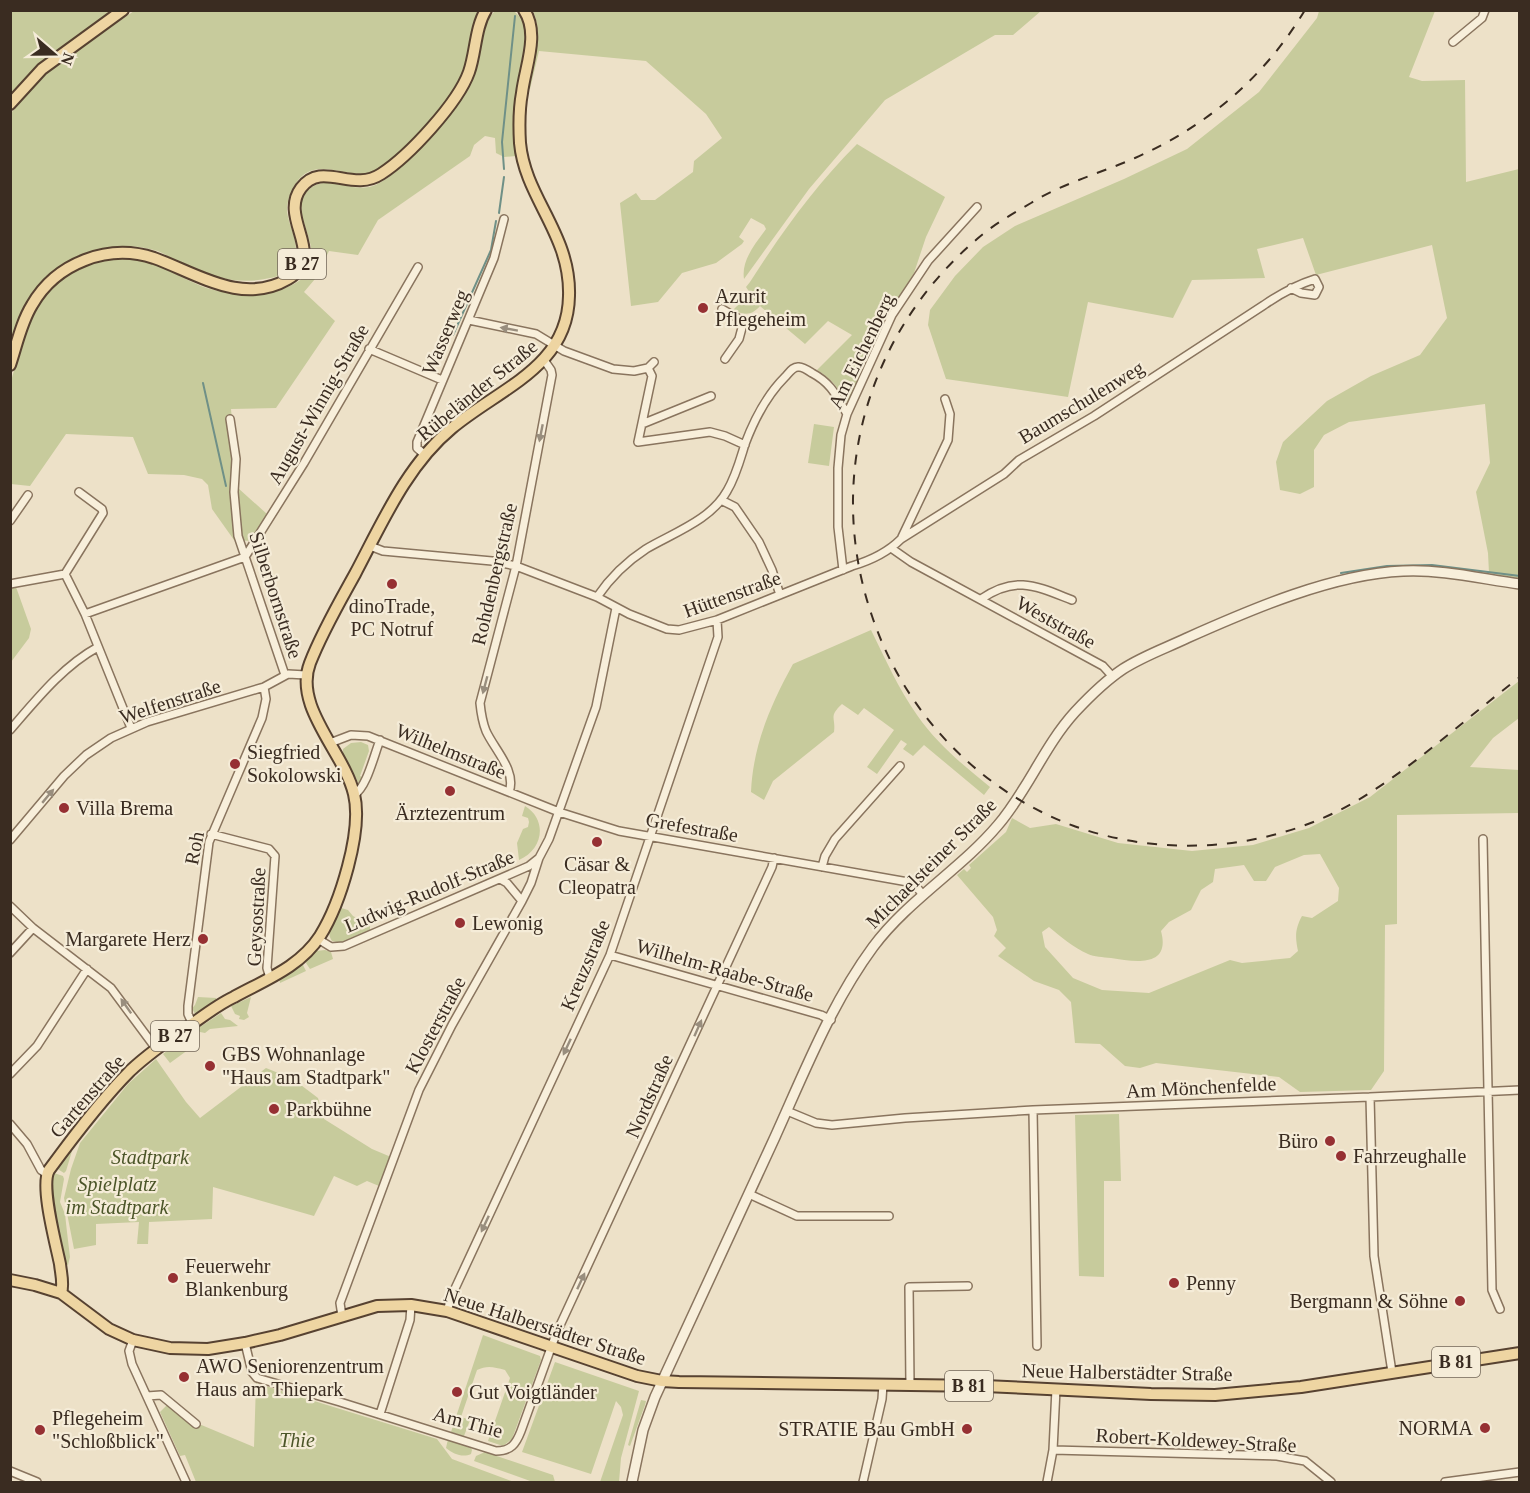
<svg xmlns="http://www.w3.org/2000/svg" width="1530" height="1493" viewBox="0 0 1530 1493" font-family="Georgia,serif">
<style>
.green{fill:#c7cb9c;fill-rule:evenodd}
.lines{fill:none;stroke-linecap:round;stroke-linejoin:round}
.stream{stroke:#6f9087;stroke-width:2}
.minor-casing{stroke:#89745e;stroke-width:10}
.tertiary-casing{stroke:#89745e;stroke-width:12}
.primary-casing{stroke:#574231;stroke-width:14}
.minor{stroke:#f8efdb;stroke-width:7}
.tertiary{stroke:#f8efdb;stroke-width:9}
.primary{stroke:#eed5a2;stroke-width:10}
.rail{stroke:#3a2c21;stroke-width:2;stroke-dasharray:10 10;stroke-linecap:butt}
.oneway{fill:#998e7e}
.poi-dot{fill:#963033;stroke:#f5ecd8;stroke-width:2}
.labels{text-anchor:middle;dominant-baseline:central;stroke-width:4.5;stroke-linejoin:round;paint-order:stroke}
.shield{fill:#f5ecd8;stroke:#726658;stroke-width:1.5}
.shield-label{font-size:18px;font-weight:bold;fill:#3a2c21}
.poi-label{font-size:20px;fill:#3a2c21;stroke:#f5ecd8;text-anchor:start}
.street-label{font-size:20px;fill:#3a2c21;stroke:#f5ecd8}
.park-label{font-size:20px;font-style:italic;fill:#4b5528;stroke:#f5ecd8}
</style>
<rect width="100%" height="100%" fill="#ede1c8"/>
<path class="green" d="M11,11H115C75,37 43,57 11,94Z
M134,11H480C475,30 472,53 464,72C461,80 456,89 451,96C441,113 388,170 370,173C348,178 318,158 300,178C292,187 287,199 287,211C289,230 305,250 289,267C284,273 278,277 270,278C237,286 208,276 179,262C170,258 163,252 154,250C111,237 55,258 30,296C20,311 16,330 11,347V113L39,79L51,69Z
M495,11H514L523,20L526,31L515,110L514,130L516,156L504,157L496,153L495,138L485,136L474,145L470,156L378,220L358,255L329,251L315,279L304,292L335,321L276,408L231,409L238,488L267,514L251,541L234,540L212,509L208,485L202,479L184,475L148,474L133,437L66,434L30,486L11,484C11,461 11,438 11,416C11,406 9,394 11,384C12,374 17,363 20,354C24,340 28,324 35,311C56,273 100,252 143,261C163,266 182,278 201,286C228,296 258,297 285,288C343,267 287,219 305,194C323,170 349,194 373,186C400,176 438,128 458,105C465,94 472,83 475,70C481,52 481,24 495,11Z
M533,11H1041L1013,35H995L885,100L809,189L744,279C741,260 756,243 766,229L764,225L751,218L739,237L744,241L742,244L716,263L682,273L658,302L631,306L620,203L636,193L641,200H655L693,172L694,161L722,138L706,114L646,61L539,51L530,89H528C533,64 544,35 533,11Z
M1319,11H1435L1409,77L1422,81L1465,80L1466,182L1519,169V579L1489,573L1488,553L1476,492L1490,463L1485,404L1349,422L1324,435L1314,450V487L1300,494L1280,490L1276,462L1283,442L1327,401L1371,376L1420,355L1447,318L1432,245L1316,275L1303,238L1257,249L1265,278L1192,280L1173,318L1088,302L1068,397L946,379L928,325L930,310L955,276L983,247L1015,226L1124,179L1187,149L1259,92L1317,18Z
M857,144L945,197L926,237L914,273L877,339L849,402H845C838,387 832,379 817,370L852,335L828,321L805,344L760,306C751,316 745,315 733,310L750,293L746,287L750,282C782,232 815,186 857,144Z
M814,424L834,427L829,466L808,463Z
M11,587H16L31,629L29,638L11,662Z
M871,630C886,660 898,688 917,715C937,744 963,765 990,787L984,795L924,745L913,756L903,749L907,744L901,740L877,774L867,767L894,730L864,708L858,715L842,704C828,717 836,717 834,732L773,781L764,800L751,792C753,745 771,704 793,664Z
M1519,681V718L1493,738L1470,767L1519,770V813L1397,815V924L1385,925L1384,1071L1371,1090L1300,1092L1279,1077L1156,1063L1140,1068L1125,1066L1100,1044L1075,1043L1071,1002L1059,990L1034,981L998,956L1006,948L994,936L997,930L993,917L957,875L964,869L967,872L971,868L969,865L1006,832L1012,818L1030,828L1056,824L1118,843L1192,851L1253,845L1309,828L1370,797ZM1320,854L1339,888L1338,901L1312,918L1302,916C1295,929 1295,937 1298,951L1290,958L1242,963L1230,960L1149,993L1102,990L1073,978L1045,947L1042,932L1049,927C1060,936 1074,948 1088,954C1094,957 1103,957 1111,958C1135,962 1171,968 1161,931L1169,922L1191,910L1201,890L1213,882L1215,869L1244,865L1254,881H1266L1275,867L1304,855Z
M361,742L368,745L369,751L360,776L362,777L359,784L343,754V749L351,743Z
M525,806C548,820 543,850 519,860L517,843L523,829L528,827L529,822L528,818L522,816Z
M341,908L348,910L353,916L370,925V930L341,943L332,941C325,931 333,920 337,910Z
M325,950L331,952L333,959L310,969L306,963L308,958L316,951Z
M300,965H303L306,971L280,983L279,978Z
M198,997L216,998L217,1002L195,1014L192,1008L195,1005Z
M251,997L247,1013L249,1017L244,1020L239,1019L240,1016L235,1014L231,1006Z
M221,1013L225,1019L230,1020L238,1026L210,1029L205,1033L200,1032L197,1029Z
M194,1031L197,1035L192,1047L170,1063L163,1054Z
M156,1059L186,1102L200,1118L266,1068L293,1079L318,1098L324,1119L372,1149L391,1157L379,1186L367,1181L357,1186L334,1176L314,1216L213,1187L212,1219L149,1222L148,1244H137L139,1222L96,1224V1245L74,1249L64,1198L71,1169L80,1143L128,1084Z
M1119,1114L1121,1181H1104V1277L1079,1276L1075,1115Z
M69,1150L72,1151L66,1171L64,1173L56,1168Z
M54,1173L63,1176L64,1179L60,1202L65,1214L67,1232L70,1257L68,1265L65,1263L51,1190Z
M483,1335L540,1356L541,1360L512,1439L503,1446L488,1441L510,1378L505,1370C494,1367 487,1365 477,1370L461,1417L470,1420L464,1436L451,1432Z
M555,1362L639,1391L621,1458L619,1482H600L623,1415L621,1407L616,1401L591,1474L522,1452Z
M256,1383L437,1439L452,1459L514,1482H196L185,1455L180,1456L160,1412L167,1405L194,1427L199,1424L254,1447Z
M641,1400L646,1401L645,1405L630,1446L628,1445Z
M448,1439L470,1446L472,1450L471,1454C463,1458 453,1454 446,1448Z
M485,1452L553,1475L555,1482H533L474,1461L476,1456Z"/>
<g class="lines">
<path class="stream" d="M504,169L502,142L515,16
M499,213L504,177
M453,335L491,250L496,221
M203,383L226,486
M1341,573L1387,566L1432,565L1520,576"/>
<defs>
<path id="minor" d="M1453,42L1482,18L1485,10
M722,309L741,320L743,324L739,339L725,359
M469,320L536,334L564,351L613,369L634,371L648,368L654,362
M369,349L442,380
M648,368L652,376L638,442L710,432L725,436L745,445
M230,419L236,459L234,492L238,536L285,675
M642,424L711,396
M425,455L417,448V442L494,258L504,219
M721,500L735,507L759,542L772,570L780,595
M10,521L28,495
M902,537L948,440L950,414L945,399
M370,546L383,551L492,561L516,566L597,597L629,614L667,629L679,630L717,620L852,566C869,561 888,552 901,539L1004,474L1019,460L1094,416L1264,305C1280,294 1296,285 1315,279L1319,287L1315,295L1301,293L1291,288
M891,548L911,562L1103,666L1113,677
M245,557L304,463L418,267
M843,570L838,527V468L841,435L847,414L892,315L928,261L977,207
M65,574L85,614L131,728
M10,584L65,574L103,513L102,509L79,492
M597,597C610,578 626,562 646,549C673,533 711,520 727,491C736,476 740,460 745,444C754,420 766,396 785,377C789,373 793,366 799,367C803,367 809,371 812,373C831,383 836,395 847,414
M981,599C1016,575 1036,586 1072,600
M85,614L245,557
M10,730C36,700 63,666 98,647
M330,743L351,735L368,736L559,812L619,831L908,882L915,885L923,895
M509,792C517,771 494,749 486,731C482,721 481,713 480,703L516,566L552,375L551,370L544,360
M354,795C367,787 374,755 380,740
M211,834L269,849L275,856L267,968L270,978
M1483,839L1492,1290L1500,1309
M10,840L64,776L86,755L111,738L147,722L264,687L288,674L306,675
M822,867L825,856L835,839L900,766
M500,879L507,883L522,901
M10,906L33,928L111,988L157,1050
M318,939L331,947L344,946L529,866L539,858L549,839L596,707L616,608
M10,953L33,928
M610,955L821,1015L831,1020
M192,1023L188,1014V1006L209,842L262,718L266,699L264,687
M10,1074L37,1046L87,969
M1370,1097L1520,1090
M1033,1110L1037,1346
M787,1111L816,1123L832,1125L905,1118L1033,1110L1370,1097L1374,1256L1392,1372
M10,1124L27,1144L41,1170L47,1174
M749,1194L797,1216H889
M447,1311L452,1295L610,955L718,637L717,620
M342,1316L340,1303L419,1090L452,1025L522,901L531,883L539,858
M133,1340L129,1351L132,1364L186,1482
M245,1343L252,1372L257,1378L340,1402L496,1451C511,1451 516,1444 521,1431L556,1334L772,867L774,858
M910,1385L909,1287L968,1286
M147,1396L161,1395L196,1424
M380,1414L410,1320L411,1305
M1053,1450L1277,1456L1305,1461L1331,1482
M10,1471L37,1482
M863,1482L882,1399L883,1384
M1047,1482L1053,1450L1056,1389
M1445,1482L1520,1472"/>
<path id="tertiary" d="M632,1482L643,1430L655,1397C695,1311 735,1224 775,1137C804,1073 831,1004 873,947C908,900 961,869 998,825C1028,790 1044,746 1075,712C1089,697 1105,681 1123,669C1143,656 1166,648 1187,638C1252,609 1333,574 1403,571C1442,569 1482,579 1520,584"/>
<path id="primary" d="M10,104L42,69L123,10
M10,365C17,344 21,323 32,305C56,263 108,243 154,258C196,273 242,306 288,279C328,255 278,219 301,188C322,160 352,193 381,174C409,156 458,103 469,72C476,52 475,28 486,10
M10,1280L35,1285L61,1293L109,1329L133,1340L170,1348L208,1349L245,1343L280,1335L377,1306L411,1305L447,1311L637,1376L662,1381L679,1382L985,1386L1151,1394L1215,1395L1301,1387L1520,1353
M61,1293C64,1284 61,1274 60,1264C56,1244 40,1186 49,1170C74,1136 101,1100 130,1071C149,1053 171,1038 192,1024C206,1014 219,1004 234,997C265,980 300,967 320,936C340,904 363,831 354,794C344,752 293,707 310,663C322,632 339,603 355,574C382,523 407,465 452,428C500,388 568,367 569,296C571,234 525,198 520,143C519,126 519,109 522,93C525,67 540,34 524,10"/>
</defs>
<use href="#minor" class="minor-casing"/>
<use href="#tertiary" class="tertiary-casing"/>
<use href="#primary" class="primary-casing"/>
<use href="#minor" class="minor"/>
<use href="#tertiary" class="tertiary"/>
<use href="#primary" class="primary"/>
<path class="rail" d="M1305,10C1264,78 1207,126 1135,158C1101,173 1063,183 1031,203C1012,214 993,225 977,239C867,333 825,479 872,616C904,712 979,791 1074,826C1171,861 1285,849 1371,792C1424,758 1470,715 1520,677"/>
</g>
<defs><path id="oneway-solid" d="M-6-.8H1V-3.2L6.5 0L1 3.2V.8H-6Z" transform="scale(1.5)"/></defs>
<g class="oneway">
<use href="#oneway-solid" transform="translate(509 329) rotate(-170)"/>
<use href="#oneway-solid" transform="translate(541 433) rotate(101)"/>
<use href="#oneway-solid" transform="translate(485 685) rotate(105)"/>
<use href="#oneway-solid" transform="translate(48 796) rotate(-50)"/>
<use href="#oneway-solid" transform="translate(126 1006) rotate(-125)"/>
<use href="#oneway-solid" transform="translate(698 1028) rotate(-66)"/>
<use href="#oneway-solid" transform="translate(567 1047) rotate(115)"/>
<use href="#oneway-solid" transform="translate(485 1224) rotate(115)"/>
<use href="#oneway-solid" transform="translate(581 1281) rotate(-65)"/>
</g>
<g class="poi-dot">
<circle cx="703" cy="308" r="6"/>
<circle cx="392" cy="584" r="6"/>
<circle cx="235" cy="764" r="6"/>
<circle cx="450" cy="791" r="6"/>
<circle cx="64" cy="808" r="6"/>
<circle cx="597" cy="842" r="6"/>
<circle cx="460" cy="923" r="6"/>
<circle cx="203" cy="939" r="6"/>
<circle cx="210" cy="1066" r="6"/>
<circle cx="274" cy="1109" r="6"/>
<circle cx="1330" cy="1141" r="6"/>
<circle cx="1341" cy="1156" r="6"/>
<circle cx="173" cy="1278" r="6"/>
<circle cx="1174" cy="1283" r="6"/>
<circle cx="1460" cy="1301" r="6"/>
<circle cx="184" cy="1377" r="6"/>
<circle cx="457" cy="1392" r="6"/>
<circle cx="1485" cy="1428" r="6"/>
<circle cx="967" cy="1429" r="6"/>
<circle cx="40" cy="1430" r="6"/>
</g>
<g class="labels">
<g class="shield">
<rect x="278" y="249" width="48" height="30" rx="4.5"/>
<rect x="151" y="1021" width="48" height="30" rx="4.5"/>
<rect x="1432" y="1347" width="48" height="30" rx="4.5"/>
<rect x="945" y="1371" width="48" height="30" rx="4.5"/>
</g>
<g class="shield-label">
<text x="302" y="264">B 27</text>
<text x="175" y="1036">B 27</text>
<text x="1456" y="1362">B 81</text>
<text x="969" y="1386">B 81</text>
</g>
<g class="poi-label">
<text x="715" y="296">Azurit<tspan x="715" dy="23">Pflegeheim</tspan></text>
<text x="392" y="606" text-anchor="middle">dinoTrade,<tspan x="392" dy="23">PC Notruf</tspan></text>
<text x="247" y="752">Siegfried<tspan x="247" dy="23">Sokolowski</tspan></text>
<text x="76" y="808">Villa Brema</text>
<text x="450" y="813" text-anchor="middle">Ärztezentrum</text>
<text x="597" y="864" text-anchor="middle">Cäsar &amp;<tspan x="597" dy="23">Cleopatra</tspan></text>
<text x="472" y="923">Lewonig</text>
<text x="191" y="939" text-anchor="end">Margarete Herz</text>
<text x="222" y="1054">GBS Wohnanlage<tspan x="222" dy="23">"Haus am Stadtpark"</tspan></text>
<text x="286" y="1109">Parkbühne</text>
<text x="1318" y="1141" text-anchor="end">Büro</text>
<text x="1353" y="1156">Fahrzeughalle</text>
<text x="185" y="1266">Feuerwehr<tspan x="185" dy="23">Blankenburg</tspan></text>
<text x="1186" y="1283">Penny</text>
<text x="1448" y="1301" text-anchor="end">Bergmann &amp; Söhne</text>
<text x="196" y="1366">AWO Seniorenzentrum<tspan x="196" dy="23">Haus am Thiepark</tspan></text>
<text x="469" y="1392">Gut Voigtländer</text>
<text x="52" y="1418">Pflegeheim<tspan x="52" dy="23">"Schloßblick"</tspan></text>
<text x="1473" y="1428" text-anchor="end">NORMA</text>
<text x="955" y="1429" text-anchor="end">STRATIE Bau GmbH</text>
</g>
<g class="street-label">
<text transform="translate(445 332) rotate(-67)">Wasserweg</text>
<text transform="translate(861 351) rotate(-64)">Am Eichenberg</text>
<text transform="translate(477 390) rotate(-39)">Rübeländer Straße</text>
<text transform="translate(1081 402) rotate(-31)">Baumschulenweg</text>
<text transform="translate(318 404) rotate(-60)">August-Winnig-Straße</text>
<text transform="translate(494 574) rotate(-77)">Rohdenbergstraße</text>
<text transform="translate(732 594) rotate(-20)">Hüttenstraße</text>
<text transform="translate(276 595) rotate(72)">Silberbornstraße</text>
<text transform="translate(1056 622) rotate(29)">Weststraße</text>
<text transform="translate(170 701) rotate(-18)">Welfenstraße</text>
<text transform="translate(451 751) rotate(22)">Wilhelmstraße</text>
<text transform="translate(692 827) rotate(10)">Grefestraße</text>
<text transform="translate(194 848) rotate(-79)">Roh</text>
<text transform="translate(931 863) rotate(-45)">Michaelsteiner Straße</text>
<text transform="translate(429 891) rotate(-23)">Ludwig-Rudolf-Straße</text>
<text transform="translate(256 917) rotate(-87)">Geysostraße</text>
<text transform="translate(585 965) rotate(-67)">Kreuzstraße</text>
<text transform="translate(725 970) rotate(16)">Wilhelm-Raabe-Straße</text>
<text transform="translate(435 1025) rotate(-62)">Klosterstraße</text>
<text transform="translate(1201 1087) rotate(-3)">Am Mönchenfelde</text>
<text transform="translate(87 1096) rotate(-49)">Gartenstraße</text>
<text transform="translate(649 1096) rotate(-66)">Nordstraße</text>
<text transform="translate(545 1326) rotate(18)">Neue Halberstädter Straße</text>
<text transform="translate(1127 1372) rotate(1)">Neue Halberstädter Straße</text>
<text transform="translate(468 1422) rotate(15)">Am Thie</text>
<text transform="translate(1196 1440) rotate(3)">Robert-Koldewey-Straße</text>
</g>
<g class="park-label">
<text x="150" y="1157">Stadtpark</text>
<text x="117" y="1184">Spielplatz<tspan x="117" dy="23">im Stadtpark</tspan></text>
<text x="297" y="1440">Thie</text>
</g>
</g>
<rect width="1530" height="1493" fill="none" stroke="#3a2c21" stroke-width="24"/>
<g transform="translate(54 54) rotate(110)" stroke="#f5ecd8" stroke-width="4.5" paint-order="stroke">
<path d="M0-4.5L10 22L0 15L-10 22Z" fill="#3a2c21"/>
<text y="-9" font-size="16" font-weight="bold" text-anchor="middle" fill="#3a2c21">N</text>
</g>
</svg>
